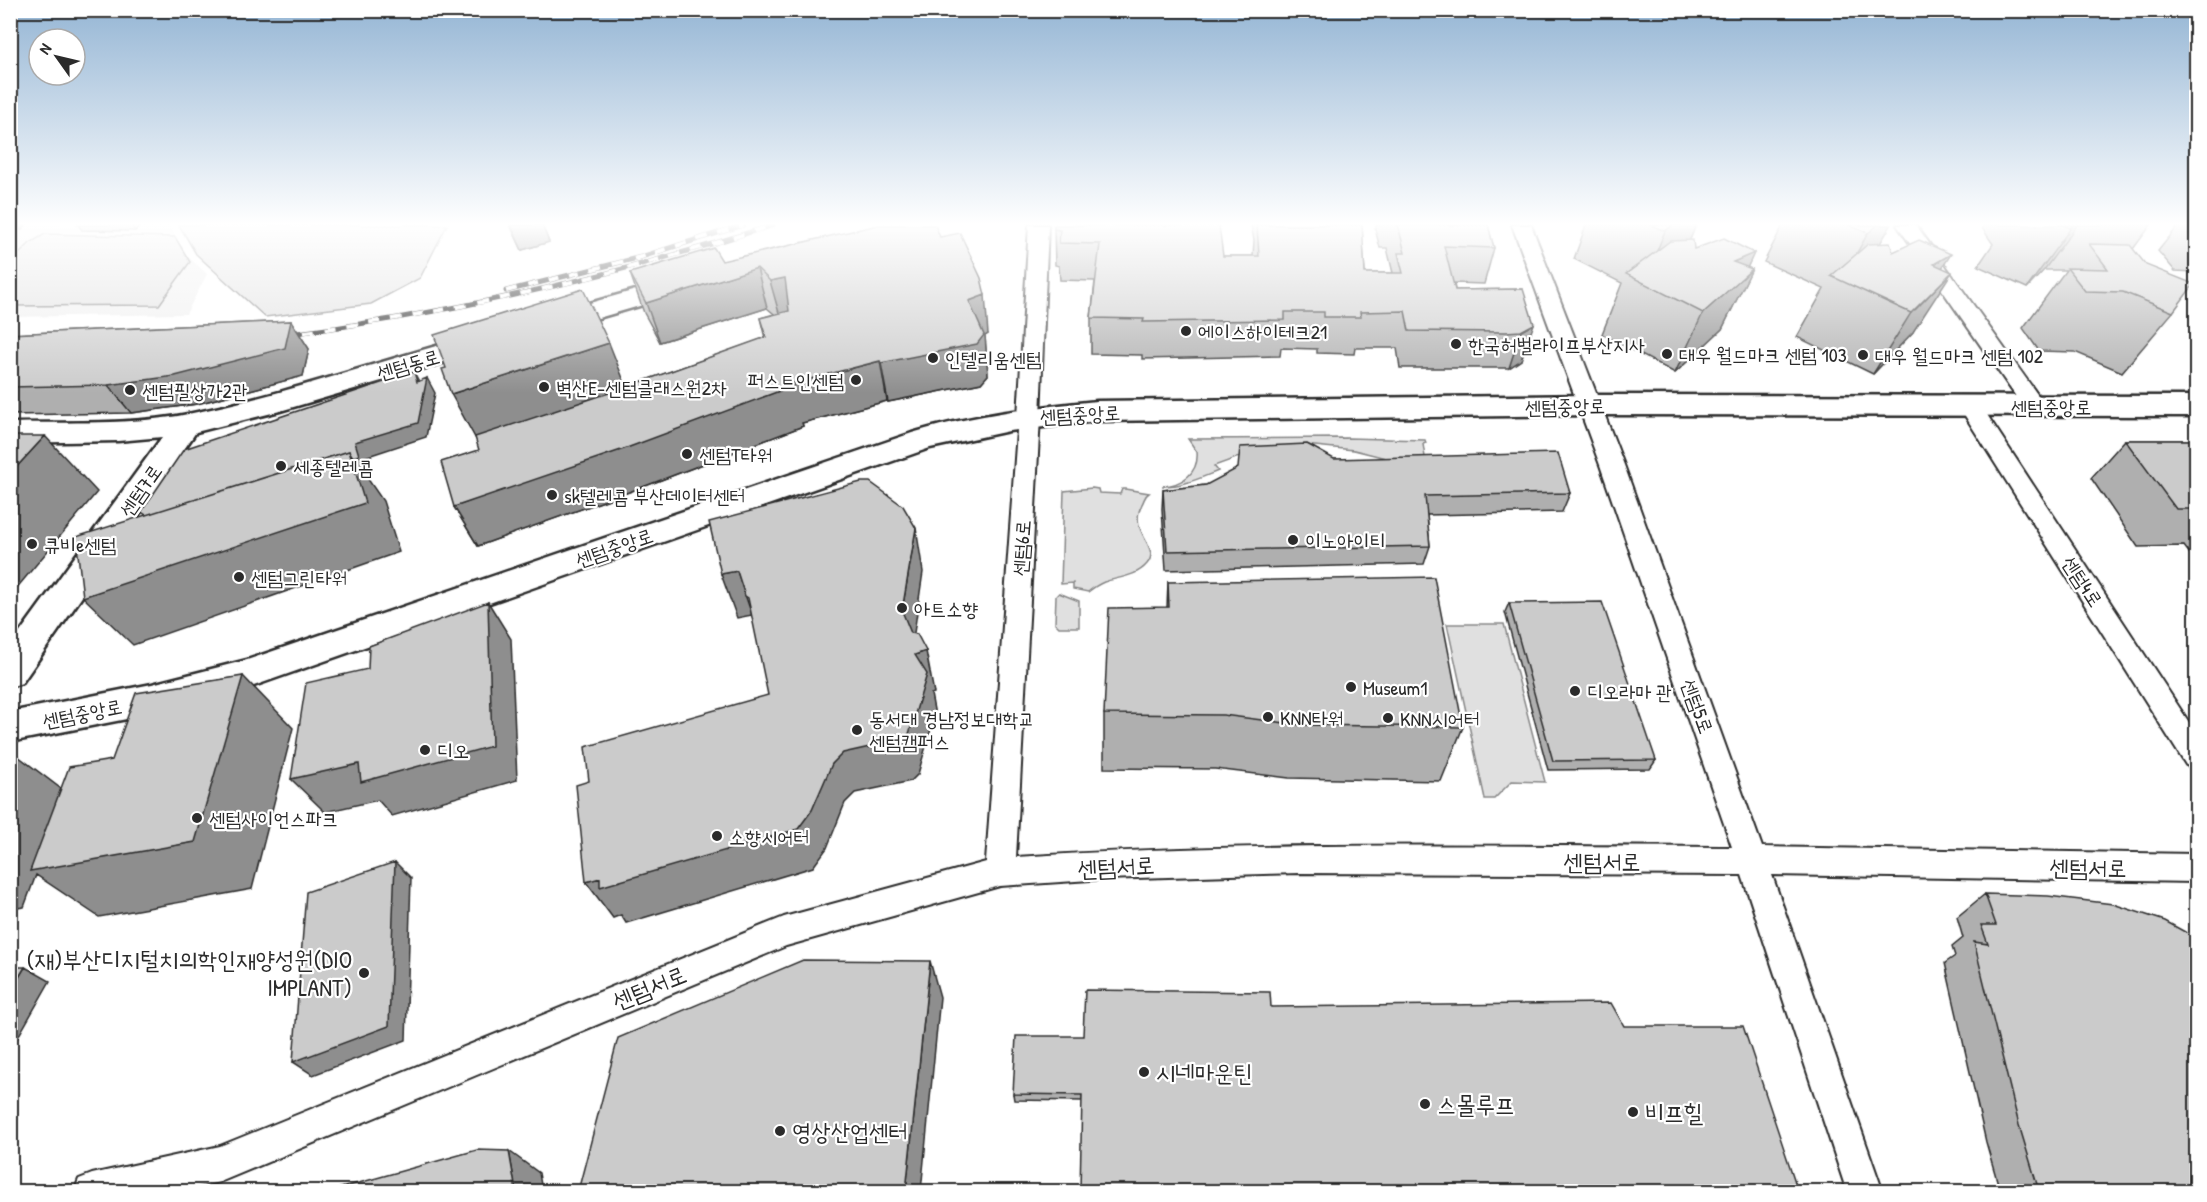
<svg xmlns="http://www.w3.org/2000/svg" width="2207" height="1202" viewBox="0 0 2207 1202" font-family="'Patrick Hand','Poor Story',sans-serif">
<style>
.built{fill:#efefef}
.green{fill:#e0e0e0;stroke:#868686;stroke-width:1.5}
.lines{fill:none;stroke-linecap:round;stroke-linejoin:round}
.street-casing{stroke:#2b2b2b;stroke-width:4}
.secondary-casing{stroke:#2b2b2b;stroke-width:5}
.street{fill:#fff;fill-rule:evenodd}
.secondary{fill:#fff;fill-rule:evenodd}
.rail-casing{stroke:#2b2b2b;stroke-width:5}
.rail{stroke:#fff;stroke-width:4;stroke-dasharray:11;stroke-linecap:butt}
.wall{fill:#afafaf;stroke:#2b2b2b;stroke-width:1.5}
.shaded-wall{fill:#8e8e8e;stroke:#2b2b2b;stroke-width:1.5}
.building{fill:#cbcbcb;stroke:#2b2b2b;stroke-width:1.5}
.poi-dot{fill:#2b2b2b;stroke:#fff;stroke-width:2}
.labels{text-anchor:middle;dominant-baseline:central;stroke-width:4.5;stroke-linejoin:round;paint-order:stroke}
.poi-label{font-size:20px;fill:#2b2b2b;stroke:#fff;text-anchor:start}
.street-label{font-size:20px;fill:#2b2b2b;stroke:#fff}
.near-street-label{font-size:24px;fill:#2b2b2b;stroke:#fff}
.near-poi-label{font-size:24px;fill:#2b2b2b;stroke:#fff;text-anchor:start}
</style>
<rect width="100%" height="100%" fill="#fff"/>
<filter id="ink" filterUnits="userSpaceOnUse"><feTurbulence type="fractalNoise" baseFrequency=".0167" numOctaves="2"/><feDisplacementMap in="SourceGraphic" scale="12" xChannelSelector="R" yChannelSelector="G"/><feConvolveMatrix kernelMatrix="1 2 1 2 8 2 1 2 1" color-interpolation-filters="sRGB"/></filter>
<g filter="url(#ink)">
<path class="built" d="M10,225H170L183,252L207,274L186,314L11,317Z"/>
<path class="green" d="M179,225H447L420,278L371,304L265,317L196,254Z
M45,234L175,237L190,262L159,305L11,306V262L30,243Z
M1347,438L1425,440L1426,443L1423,444L1425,457H1429L1398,461L1354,450L1305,445L1261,449L1214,466L1218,471C1200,478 1182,487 1162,486C1182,485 1199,473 1197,452L1188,439Z
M1092,488L1098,489L1099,493L1120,494L1122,489H1125L1149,493C1144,496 1145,499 1142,504C1127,532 1162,547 1147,564C1136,577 1119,577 1104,582C1099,584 1093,588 1088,592L1073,589V583L1061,584L1064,491Z
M1059,593L1079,601V627H1059L1055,623L1056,596Z
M1447,624H1504L1545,782L1512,781L1494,799H1485Z"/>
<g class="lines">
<defs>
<path id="street" d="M1029,225H1048L1040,417L1016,857C1254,841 1493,846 1732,847L1600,465L1512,225H1531L1624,465L1762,847L2196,854V882L1772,875L1883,1192H1847L1742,875L1299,873L1105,879L1000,886L786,946L220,1182L175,1192H74L79,1179L92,1174L220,1146L784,917L986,862L1018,417Z
M1897,225H1916L2042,401L2045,406L2042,411L2034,413L2026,411Z
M1970,399L1978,401L2196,733V768L2186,765L1962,411L1959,406L1962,401Z"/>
<path id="secondary" d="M682,277L691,279L695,285L691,291L550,332L540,329L537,323L540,317Z
M483,333L493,336L497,342L493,348L280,411L196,432L22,683L10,687V646L162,437L118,441L10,443V423C66,422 135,425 188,414C288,394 385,359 483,333Z
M1591,395L2196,396V416L1591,415L1097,421L1009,431L930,448L248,688L152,714L10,742V712L152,684L247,660L912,433C972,415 1034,407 1097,401Z"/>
</defs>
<use href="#street" class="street-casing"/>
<use href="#secondary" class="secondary-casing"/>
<use href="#street" class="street"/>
<use href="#secondary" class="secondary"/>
<defs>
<path id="rail" d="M506,291L641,257L743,225
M282,335C450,314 612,277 773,225"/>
</defs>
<use href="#rail" class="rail-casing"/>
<use href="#rail" class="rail"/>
</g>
<path class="wall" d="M10,225H26L21,230H10Z
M78,225H141L135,231L82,230Z
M510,225H542L549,242L522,250Z
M1251,225H1362L1365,273H1393L1387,248H1380L1375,229L1376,225H1488L1494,248L1484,284L1454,283L1455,290L1523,289L1521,360L1509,368H1400L1397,348H1355L1354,354L1317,353V349L1281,348L1280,356L1142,359V355L1091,354V318L1095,281L1060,280L1059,266L1055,265L1054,229L1223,256H1253L1254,240Z
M1586,225H1696L1690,240L1694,249L1754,253L1747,268L1752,269L1722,329L1675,373L1602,334L1622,283L1574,259Z
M1783,225H1891L1880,243L1893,252L1942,268L1913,332L1873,374L1797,337L1824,289L1764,262Z
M1984,225H2151L2133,249L2173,312L2122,372L2075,352L2039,351L2023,328L2066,270H2044L2027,288L1978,266L1993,244L1982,228Z
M2179,225H2196V272L2175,271L2158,251Z
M940,237L988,334L985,336L988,375L981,383L888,402L887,401L802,423L803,426L640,488L478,546L454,507L479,450L627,387L765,338L760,318L774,314L767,308L660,342L644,313L630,273L722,261Z
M291,321L309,349L303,376L197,404L131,413L10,415V334Z
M2125,440H2196V562L2184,546L2138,547L2091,478Z
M1334,459L1570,493L1562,512L1427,515L1430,546L1424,564L1166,570L1162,509L1163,490L1206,485Z
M1168,582L1463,727L1441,781L1289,778L1215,769L1104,768V714L1167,607Z
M1509,603L1656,760L1650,769L1548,770L1505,612Z
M1985,894L2196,1191H2000L1986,1142L1945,963L1955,956L1952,947L1963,938L1957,917Z
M1083,1036L1082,1101L1014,1100L1013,1094Z"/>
<path class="shaded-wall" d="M17,225H26L21,230Z
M131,225H141L135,231Z
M511,225H542L549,242L522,250Z
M1673,225H1696L1684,253L1644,283L1665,231Z
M1869,225H1891L1872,257L1841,281L1868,233Z
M2073,225H2077L2044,270L2027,288Z
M1754,253L1742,279L1752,269L1722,329L1675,373L1703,313L1733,262Z
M1951,254L1915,310L1952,272L1913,332L1873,374L1911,313L1934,264Z
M757,268L767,308L660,342L646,303Z
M785,278L795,317L781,320L770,281Z
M985,295L988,334L985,336L988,375L981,383L888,402L881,363L969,301Z
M291,321L309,349L303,376L197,404L131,413L108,385Z
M1534,324L1521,360L1509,368L1521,331Z
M609,343L628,391L478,443L451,394Z
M880,361L887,401L802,423L803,426L640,488L478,546L454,507L791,384Z
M414,372L422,387L427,378L435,393L426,437L365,457L368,469L363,472L383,501L399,552L133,645L83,597L349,451L355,442L417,382Z
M45,436L97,492L10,596V474Z
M916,528L923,572L911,653L902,611Z
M737,571L752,615L737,618L721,574Z
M488,602L511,639L517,780L392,816L378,800L325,812L291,779Z
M926,651L934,693L931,694L935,715L918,774L911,781L855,793L845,803L827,848L813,867L626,923L621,915L613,918L586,882L832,764L915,655Z
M243,676L293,728L252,889L99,917L36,875L24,907L10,909V750L72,797Z
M395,862L411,878L406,1040L313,1075L293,1062Z
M930,961L940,997L921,1191H906Z
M25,967L50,981L10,1051V992Z
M509,1151L539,1173L542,1191H516Z"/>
<path class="building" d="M878,225H935L940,237L960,233L981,278L985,295L969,301L984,335L977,344L881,363L880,361L791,384L793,386L624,449L454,507L441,462L479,450L475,437L618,390L766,337L760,318L789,311L785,278L770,281L757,268L646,303L630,273L714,248L722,261Z
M1054,225H1219L1223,256H1259L1257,225H1362L1365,273H1403L1398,253H1405L1398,225H1488L1494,248L1444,246L1455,290L1523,289L1534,324L1521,331L1506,332L1409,331L1405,311L1360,312L1361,317H1324V312H1285V320L1143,322L1144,319L1091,318L1100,244L1059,243L1060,230L1054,229Z
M1651,225H1673L1665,231Z
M1848,225H1878L1868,233Z
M2062,225H2073L2070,228Z
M1724,238L1754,253L1733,262L1752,269L1703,313L1626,274L1670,241L1693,240L1694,249Z
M1919,240L1951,254L1934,264L1952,272L1911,313L1831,276L1868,244L1890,243L1893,252Z
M2089,244L2130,245L2146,265L2194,284L2173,312L2123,292L2085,291L2067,268L2108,269Z
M583,289L609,343L451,394L442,369L446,368L434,335Z
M291,321L285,348L175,376L108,385L10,387V334Z
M414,372L417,382L427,378L418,423L355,442L359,455L353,457L349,451L146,515L141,512L184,449Z
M10,436H45L10,474Z
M2125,440H2196V509H2176Z
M1307,444L1334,459L1558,453L1570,493L1425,496L1430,546L1167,551L1163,490L1206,485L1238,468L1240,447Z
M349,451L365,503L83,597L76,537Z
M861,482H870L903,506L916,528L902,611L911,633L917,634L926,651L915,655L927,674L909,734L901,740L843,753L832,764L812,810L798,829L600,887V878L586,882L576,785L589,781L585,747L768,695L748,598L745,596L737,571L721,574L709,522Z
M1434,577L1463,727L1301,725L1223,715L1104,714L1109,608L1169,607L1168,582Z
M488,602L492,746L361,782L359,764L291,779L306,683L368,669L369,646Z
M1602,602L1656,760L1553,761L1509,603Z
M243,676L195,842L30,871L69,767L112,760L136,693Z
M395,862L389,1026L293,1062L306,892Z
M1985,894L2048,896L2113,904L2165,921L2196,938V1191H2039L2019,1125L1974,942L1988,944L1981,925H1996Z
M803,960L930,961L906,1191H578L618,1038Z
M10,967H25L10,992Z
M1085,990L1270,992L1271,1007L1611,1003L1624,1026H1743L1798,1191H1080L1082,1095L1013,1094L1016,1036H1083Z
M477,1150L509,1151L516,1191H330Z"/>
</g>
<linearGradient id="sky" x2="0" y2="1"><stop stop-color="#94b5d4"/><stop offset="0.57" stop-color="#fff"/><stop offset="1" stop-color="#fff" stop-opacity="0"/></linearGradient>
<rect width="2207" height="393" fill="url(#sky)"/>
<g class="poi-dot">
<circle cx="1186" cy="331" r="6"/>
<circle cx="1456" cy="344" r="6"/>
<circle cx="1667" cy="354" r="6"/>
<circle cx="1863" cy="355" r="6"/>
<circle cx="933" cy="358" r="6"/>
<circle cx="856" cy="380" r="6"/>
<circle cx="544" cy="387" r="6"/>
<circle cx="130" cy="390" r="6"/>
<circle cx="687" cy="454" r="6"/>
<circle cx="281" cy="466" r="6"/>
<circle cx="552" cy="495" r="6"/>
<circle cx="1293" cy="540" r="6"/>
<circle cx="32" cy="544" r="6"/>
<circle cx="239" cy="577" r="6"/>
<circle cx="902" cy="608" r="6"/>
<circle cx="1351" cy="687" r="6"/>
<circle cx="1575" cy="691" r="6"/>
<circle cx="1268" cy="717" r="6"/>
<circle cx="1388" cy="718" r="6"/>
<circle cx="857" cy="730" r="6"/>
<circle cx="425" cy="750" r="6"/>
<circle cx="197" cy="818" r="6"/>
<circle cx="717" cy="836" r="6"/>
<circle cx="364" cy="973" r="6"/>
<circle cx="1144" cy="1072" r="6"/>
<circle cx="1425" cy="1104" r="6"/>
<circle cx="1633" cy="1112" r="6"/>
<circle cx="780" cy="1131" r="6"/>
</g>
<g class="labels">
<g class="poi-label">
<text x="1198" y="331">에이스하이테크21</text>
<text x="1468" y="344">한국허벌라이프부산지사</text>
<text x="1679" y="354">대우 월드마크 센텀 103</text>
<text x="1875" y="355">대우 월드마크 센텀 102</text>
<text x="945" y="358">인텔리움센텀</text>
<text x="844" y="380" text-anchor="end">퍼스트인센텀</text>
<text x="556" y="387">벽산E-센텀클래스원2차</text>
<text x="142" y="390">센텀필상가2관</text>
<text x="699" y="454">센텀T타워</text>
<text x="293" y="466">세종텔레콤</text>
<text x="564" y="495">sk텔레콤 부산데이터센터</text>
<text x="1305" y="540">이노아이티</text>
<text x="44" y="544">큐비e센텀</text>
<text x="251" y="577">센텀그린타워</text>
<text x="914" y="608">아트소향</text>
<text x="1363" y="687">Museum1</text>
<text x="1587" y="691">디오라마 관</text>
<text x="1280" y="717">KNN타워</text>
<text x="869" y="718">동서대 경남정보대학교<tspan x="869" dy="23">센텀캠퍼스</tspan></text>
<text x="1400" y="718">KNN시어터</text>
<text x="437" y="750">디오</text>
<text x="209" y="818">센텀사이언스파크</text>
<text x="729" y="836">소향시어터</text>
</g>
<g class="street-label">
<text transform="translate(408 364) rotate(-16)">센텀동로</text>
<text transform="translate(1565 406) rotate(-1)">센텀중앙로</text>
<text x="2051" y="406">센텀중앙로</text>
<text transform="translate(1080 414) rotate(-3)">센텀중앙로</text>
<text transform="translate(140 490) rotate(-55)">센텀7로</text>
<text transform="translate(614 547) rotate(-19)">센텀중앙로</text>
<text transform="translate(1021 548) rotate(-86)">센텀6로</text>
<text transform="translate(2083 581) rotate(57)">센텀4로</text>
<text transform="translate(1698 706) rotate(70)">센텀5로</text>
<text transform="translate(82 713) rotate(-11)">센텀중앙로</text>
</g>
<g class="near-street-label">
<text x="1602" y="861">센텀서로</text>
<text transform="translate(1116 866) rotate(-3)">센텀서로</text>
<text transform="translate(2088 867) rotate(1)">센텀서로</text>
<text transform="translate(649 987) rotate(-22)">센텀서로</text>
</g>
<g class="near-poi-label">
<text x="352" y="959" text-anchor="end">(재)부산디지털치의학인재양성원(DIO<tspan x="352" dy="28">IMPLANT)</tspan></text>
<text x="1156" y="1072">시네마운틴</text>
<text x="1437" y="1104">스몰루프</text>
<text x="1645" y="1112">비프힐</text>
<text x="792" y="1131">영상산업센터</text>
</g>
</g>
<rect width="2207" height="1202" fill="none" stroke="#fff" stroke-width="36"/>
<rect x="18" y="18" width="2171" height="1166" fill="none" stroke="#2b2b2b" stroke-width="2" filter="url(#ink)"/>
<g transform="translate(57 57) rotate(304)"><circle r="28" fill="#ffffff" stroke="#aaaaaa" stroke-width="1.5"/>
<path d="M0-4.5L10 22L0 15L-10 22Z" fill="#2b2b2b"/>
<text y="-9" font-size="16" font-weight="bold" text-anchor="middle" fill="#2b2b2b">N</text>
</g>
</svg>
